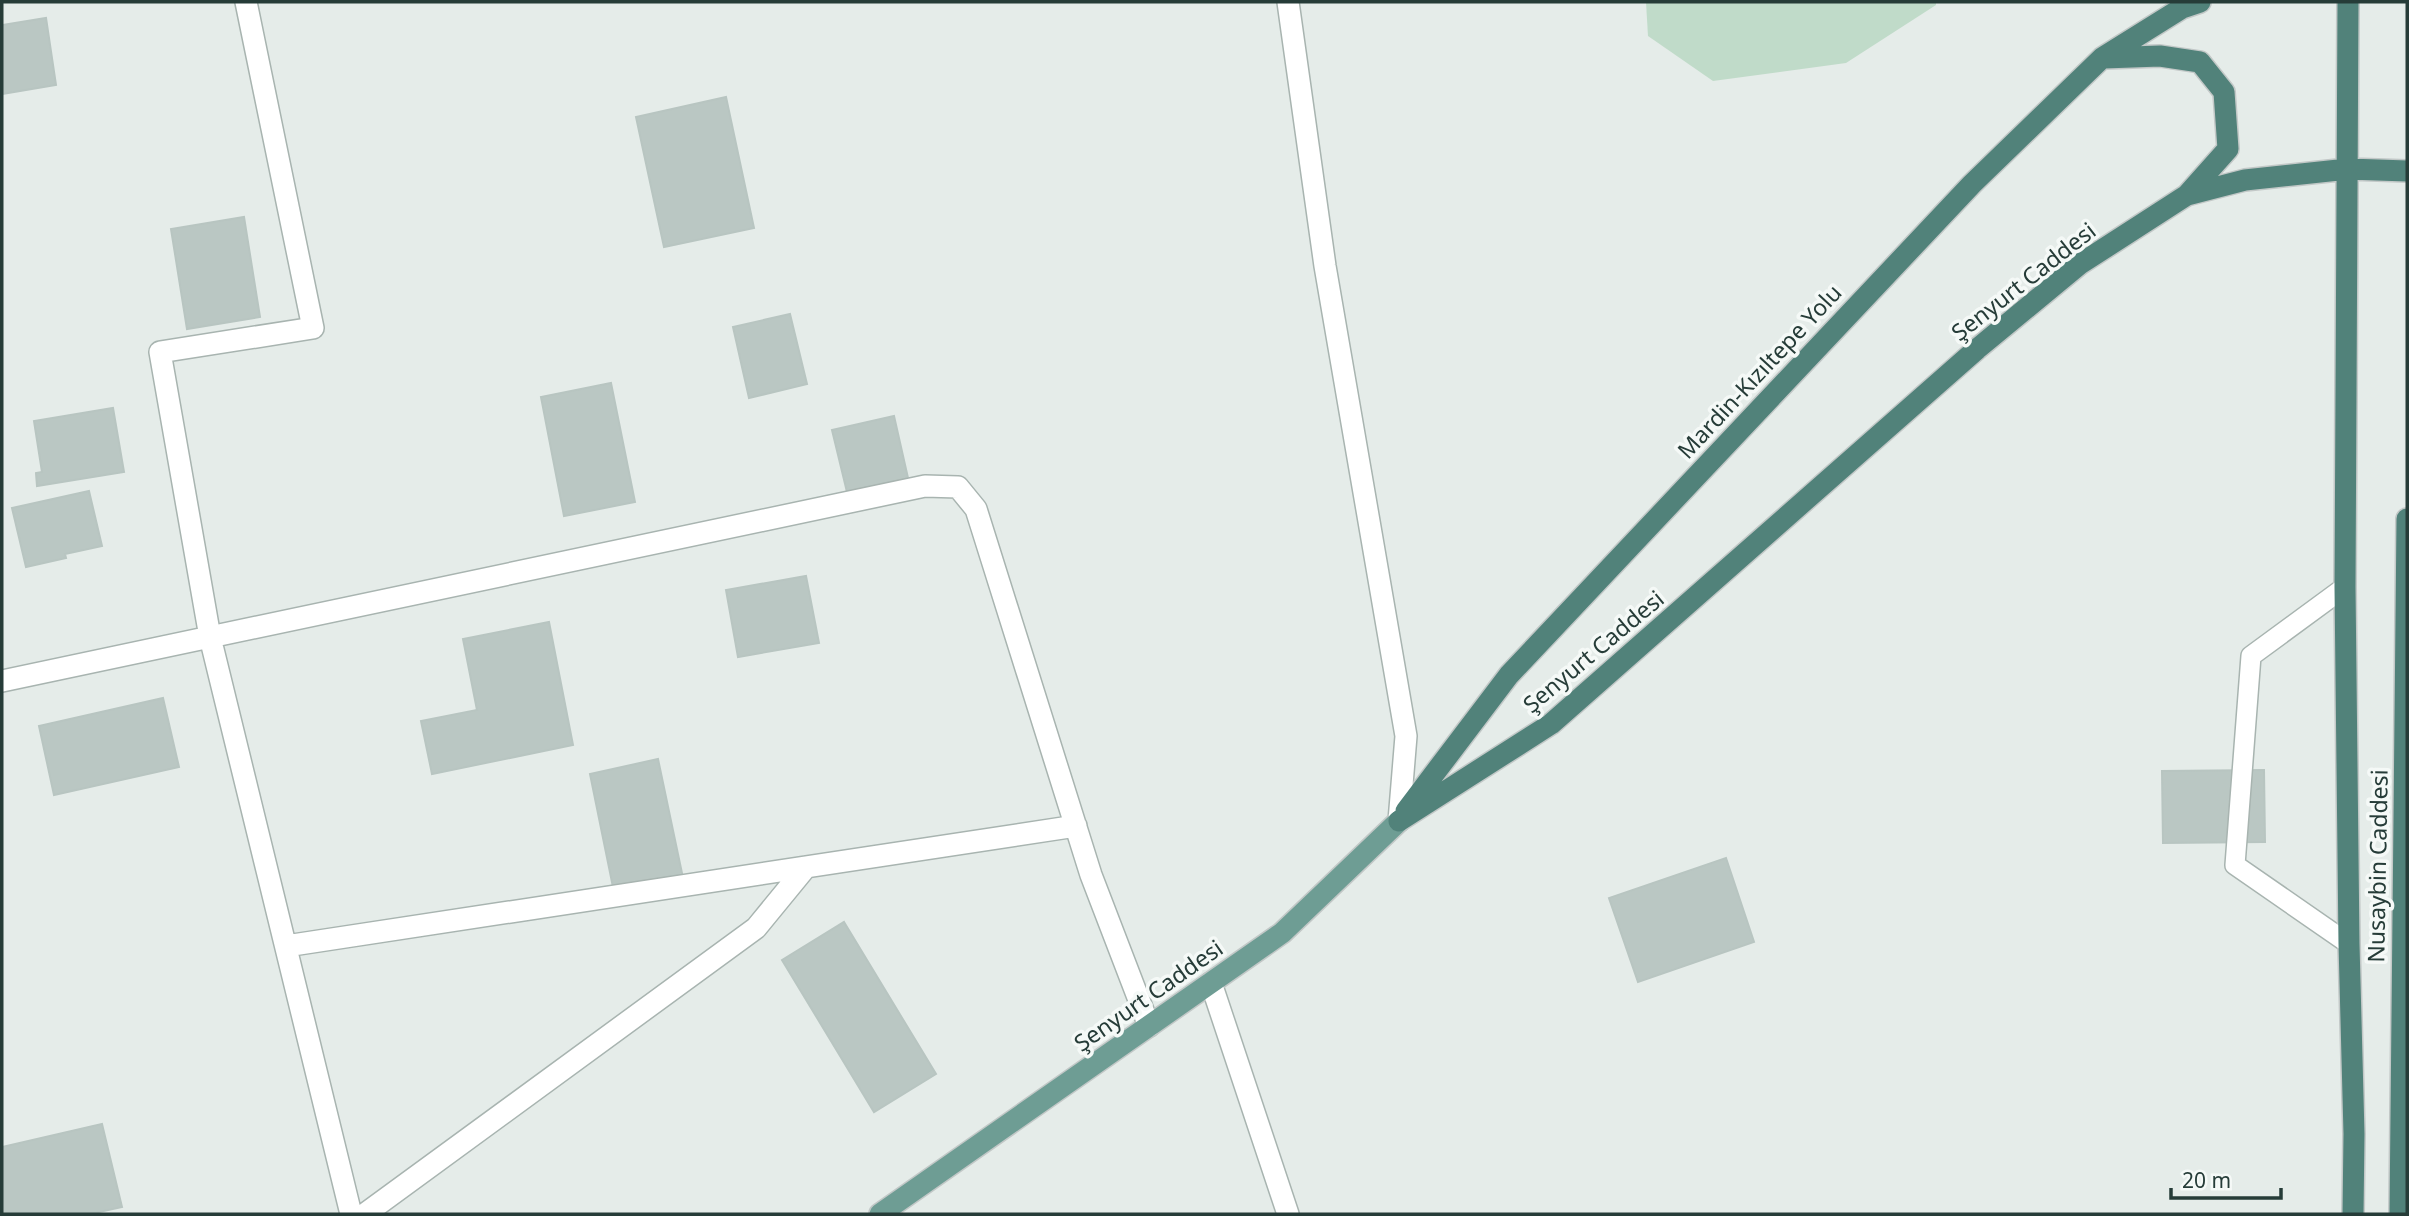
<svg xmlns="http://www.w3.org/2000/svg" width="2409" height="1216" viewBox="0 0 2409 1216" font-family="'Noto Sans',sans-serif">
<style>
.green{fill:#c0dbc9}
.building{fill:#bac7c3;stroke:#b8c5c1;stroke-width:2}
.lines{fill:none;stroke-linecap:round;stroke-linejoin:round}
.service-casing{stroke:#a8b4b0;stroke-width:22}
.minor-casing{stroke:#a8b4b0;stroke-width:24}
.primary-casing{stroke:#c2c8c7;stroke-width:24}
.trunk-casing{stroke:#c2c8c7;stroke-width:24}
.service{stroke:#fff;stroke-width:19}
.minor{stroke:#fff;stroke-width:21}
.primary{stroke:#6e9d94;stroke-width:21}
.trunk{stroke:#51827a;stroke-width:21}
.labels{text-anchor:middle;dominant-baseline:central;stroke-width:7;stroke-linejoin:round;paint-order:stroke}
.street-label{font-size:23px;fill:#263c38;stroke:#f5f9f7}
</style>
<rect width="100%" height="100%" fill="#e5ece9"/>
<path class="green" d="M1646,2H1936V5L1846,63L1713,81L1648,36Z"/>
<path class="building" d="M46,18L56,85L2,94V25Z
M726,97L754,228L664,247L636,117Z
M244,217L260,317L187,329L171,229Z
M790,314L807,384L749,398L733,327Z
M611,383L635,502L564,516L541,397Z
M113,408L124,472L37,486L36,473L42,472L34,421Z
M894,416L908,478L847,492L832,430Z
M89,491L102,546L65,554L66,558L26,567L12,508Z
M806,576L819,643L738,657L726,590Z
M549,622L573,745L432,774L421,721L477,710L463,639Z
M163,698L179,767L54,795L39,726Z
M658,759L683,878L614,892L590,774Z
M2264,770L2265,842L2163,843L2162,771Z
M1726,858L1754,942L1638,982L1609,898Z
M844,922L936,1074L874,1112L782,960Z
M102,1124L122,1207L90,1214H2V1147Z"/>
<g class="lines">
<defs>
<path id="service" d="M2345,587L2251,656L2235,865L2349,944"/>
<path id="minor" d="M246,2L313,328L160,352L210,637L351,1214
M1288,2L1325,266L1406,736L1399,821
M2,681L925,486L958,487L976,509L1091,875L1149,1026
M286,946L1076,826
M1211,983L1288,1214
M365,1214L756,928L806,867"/>
<path id="primary" d="M880,1214L1282,933L1399,821"/>
<path id="trunk" d="M2348,2L2345,587L2349,944L2354,1134L2353,1214
M2104,58L2160,56L2200,62L2224,92L2228,149L2187,195
M1406,811L1509,675L1972,184L2102,58L2182,8L2200,2
M1399,821L1551,724L1977,349L2080,264L2187,195L2245,180L2348,169L2407,171
M2400,1214L2407,519"/>
</defs>
<use href="#service" class="service-casing"/>
<use href="#minor" class="minor-casing"/>
<use href="#primary" class="primary-casing"/>
<use href="#trunk" class="trunk-casing"/>
<use href="#service" class="service"/>
<use href="#minor" class="minor"/>
<use href="#primary" class="primary"/>
<use href="#trunk" class="trunk"/>
</g>
<g class="labels">
<g class="street-label">
<text transform="translate(2023 281) rotate(-38)">Şenyurt Caddesi</text>
<text transform="translate(1759 371) rotate(-47)">Mardin-Kızıltepe Yolu</text>
<text transform="translate(1593 651) rotate(-40)">Şenyurt Caddesi</text>
<text transform="translate(2377 866) rotate(-89)">Nusaybin Caddesi</text>
<text transform="translate(1148 995) rotate(-35)">Şenyurt Caddesi</text>
</g>
</g>
<rect width="2409" height="1216" fill="none" stroke="#263c38" stroke-width="7"/>
<path d="M2171 1188v10h110v-10" fill="none" stroke="#263c38" stroke-width="3.5"/>
<text x="2182" y="1188" font-size="21" fill="#263c38" stroke="#f5f9f7" stroke-width="5" paint-order="stroke">20 m</text>
</svg>
